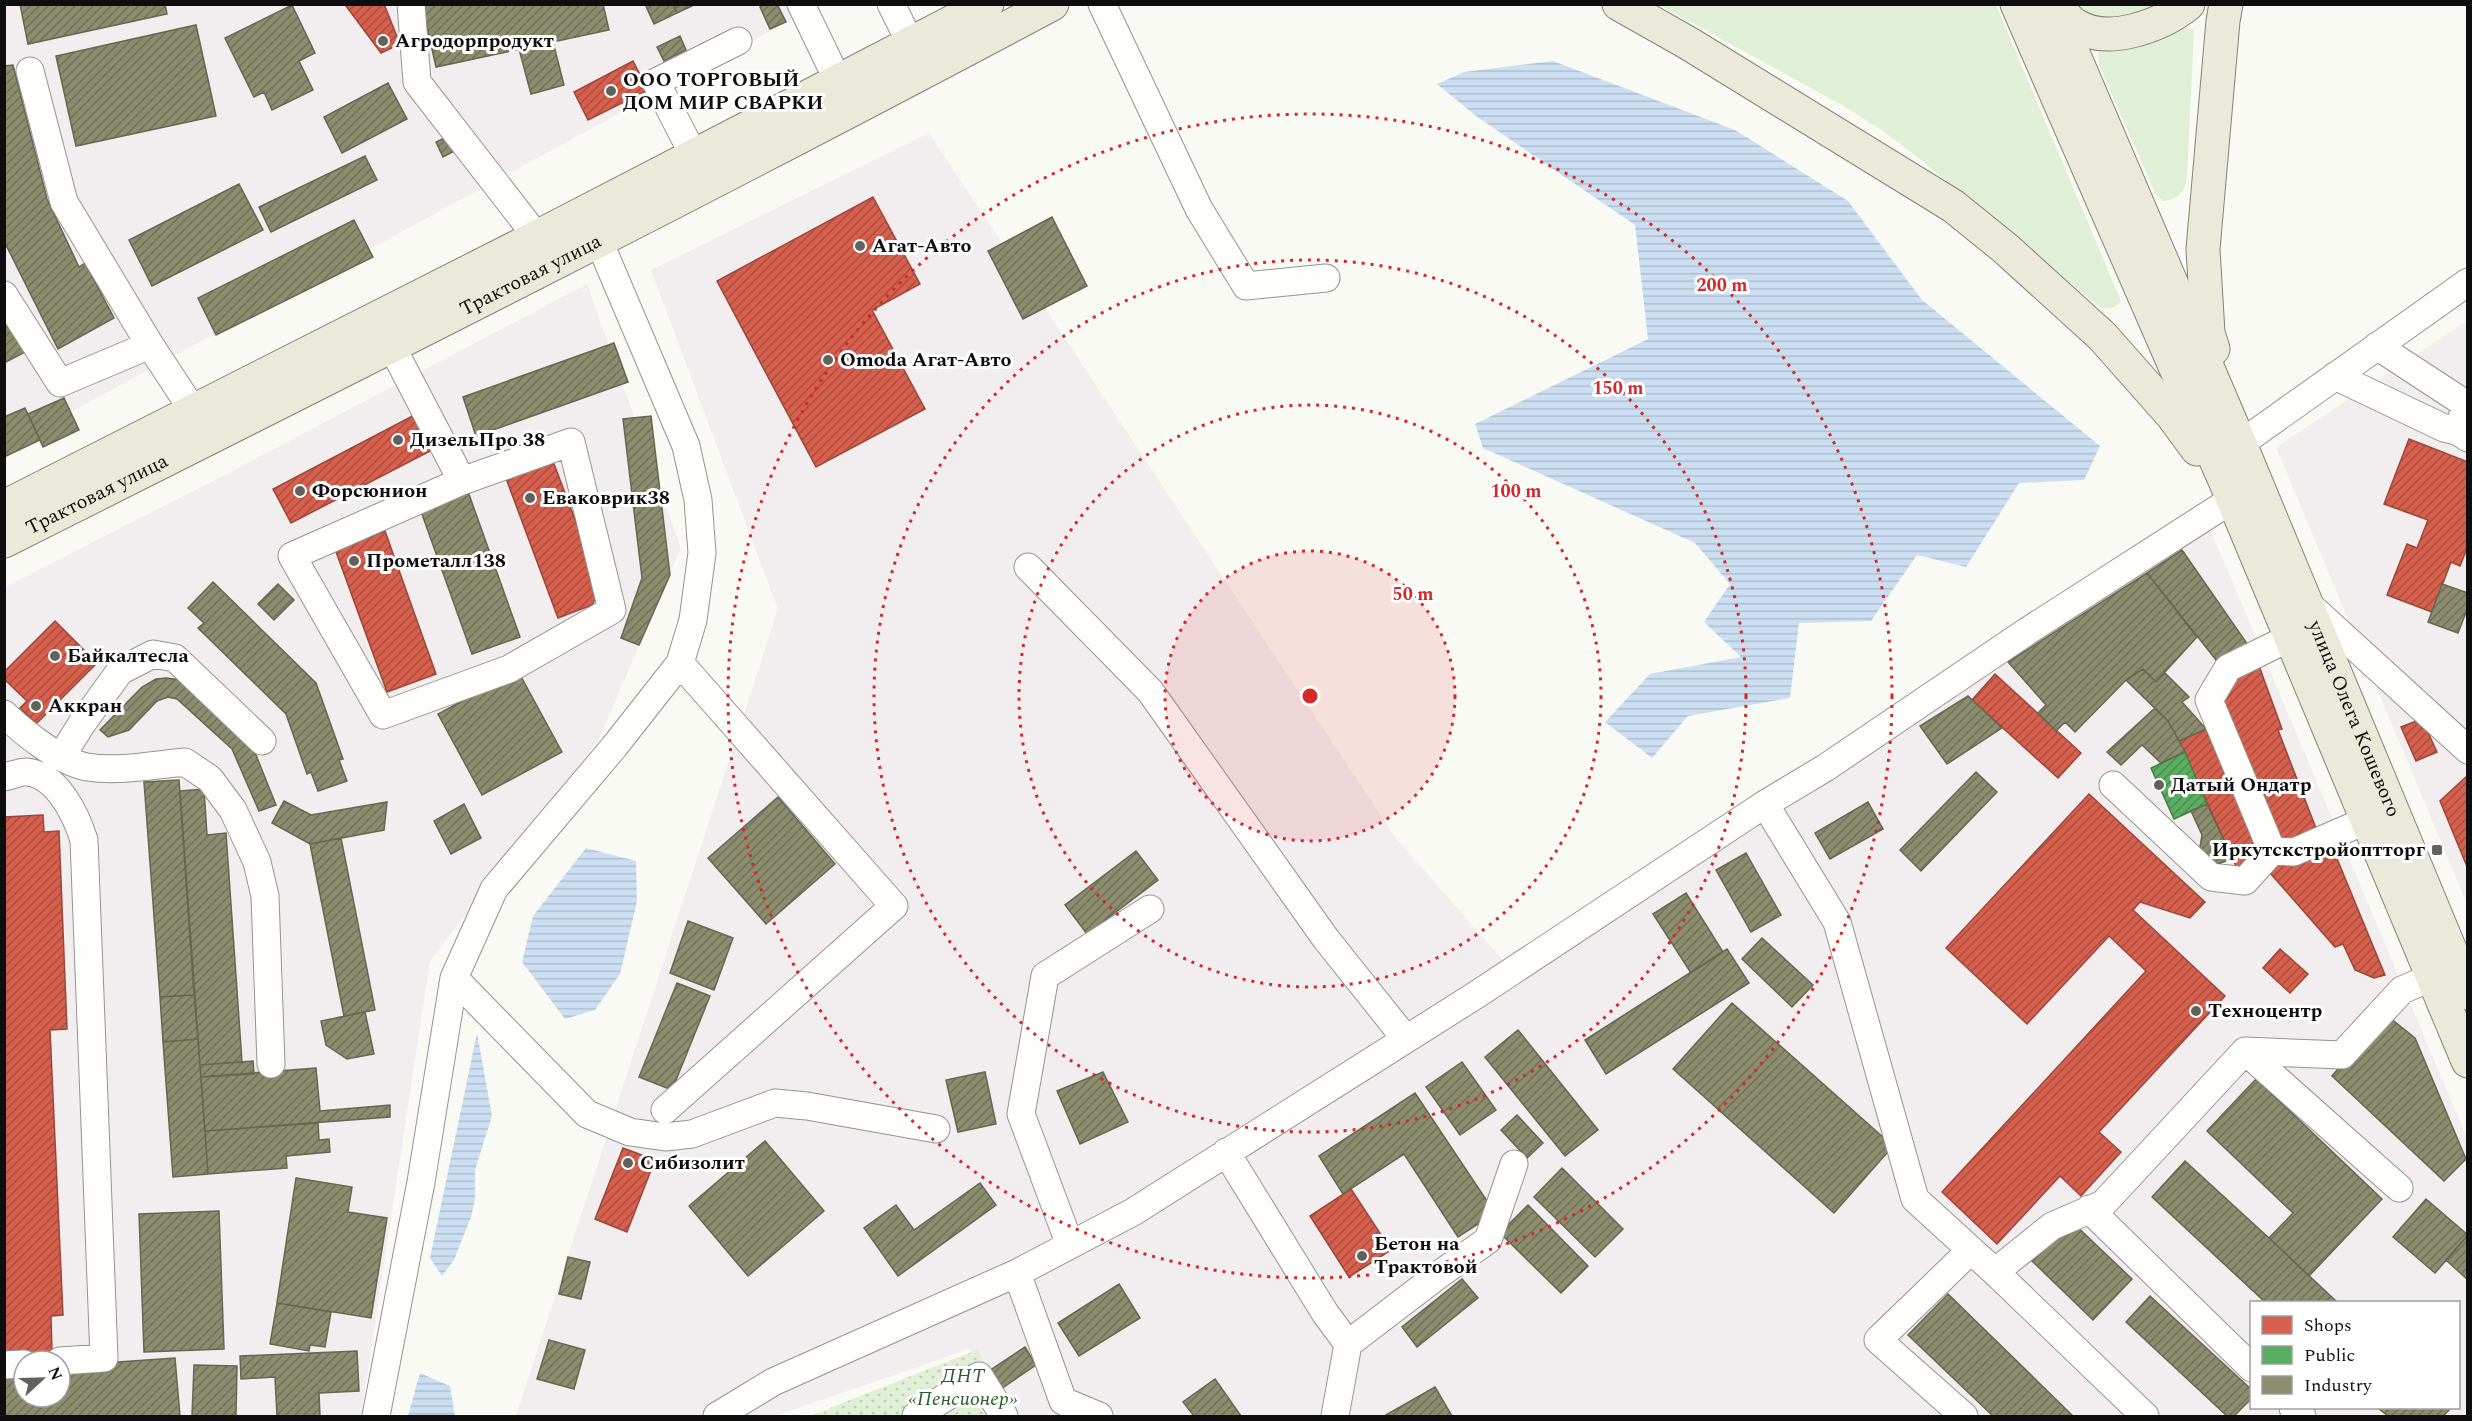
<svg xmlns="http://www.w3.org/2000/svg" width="2472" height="1421" viewBox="0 0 2472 1421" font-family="Spectral,serif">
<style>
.industrial{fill:#f2edef;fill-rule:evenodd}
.grass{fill:#e0efd5}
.garden{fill:url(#garden-dots)}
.water{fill:url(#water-rules)}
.shops{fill:url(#shops-hatch);stroke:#9a473a;stroke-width:1.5}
.public{fill:url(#public-hatch);stroke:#437e48;stroke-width:1.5}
.industry{fill:url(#industry-hatch);stroke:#666651;stroke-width:1.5}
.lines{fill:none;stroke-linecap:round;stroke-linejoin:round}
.minor-casing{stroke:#949492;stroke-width:29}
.major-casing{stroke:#82827f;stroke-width:35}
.minor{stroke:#fefefd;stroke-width:27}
.major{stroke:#ebe9da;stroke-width:33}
.ring{fill:none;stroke:#d62828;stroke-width:3;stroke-dasharray:3 6}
.poi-dot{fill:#61615e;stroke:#fff;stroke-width:2}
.labels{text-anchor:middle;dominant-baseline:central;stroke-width:6;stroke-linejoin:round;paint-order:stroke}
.poi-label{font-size:20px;font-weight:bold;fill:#0e0e0e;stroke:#fff;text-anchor:start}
.street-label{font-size:20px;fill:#0e0e0e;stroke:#fff}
.park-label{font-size:20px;font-style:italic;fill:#276024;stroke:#fff}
.centre{fill:#d62828;stroke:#fff;stroke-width:3}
.ring-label{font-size:18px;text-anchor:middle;font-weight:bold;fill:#d62828;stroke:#fff;stroke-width:6;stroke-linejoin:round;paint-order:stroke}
</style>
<defs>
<pattern id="garden-dots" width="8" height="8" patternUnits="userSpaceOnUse" patternTransform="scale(1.5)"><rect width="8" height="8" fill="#e0efd5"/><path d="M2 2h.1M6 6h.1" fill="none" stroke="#bfccb6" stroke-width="1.8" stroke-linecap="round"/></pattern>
<pattern id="water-rules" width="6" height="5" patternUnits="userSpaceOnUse" patternTransform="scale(1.5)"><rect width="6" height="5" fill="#ccdff2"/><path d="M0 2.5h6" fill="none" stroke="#aebece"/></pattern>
<pattern id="shops-hatch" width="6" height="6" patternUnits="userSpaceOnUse" patternTransform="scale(1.5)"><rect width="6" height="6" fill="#d6604d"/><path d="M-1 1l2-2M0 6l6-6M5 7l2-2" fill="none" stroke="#ac4e3e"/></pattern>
<pattern id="public-hatch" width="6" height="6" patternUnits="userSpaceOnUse" patternTransform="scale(1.5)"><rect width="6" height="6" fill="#5aae61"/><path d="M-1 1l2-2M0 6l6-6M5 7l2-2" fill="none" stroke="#498c4e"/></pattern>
<pattern id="industry-hatch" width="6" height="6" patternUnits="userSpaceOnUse" patternTransform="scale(1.5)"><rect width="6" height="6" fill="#8c8c6e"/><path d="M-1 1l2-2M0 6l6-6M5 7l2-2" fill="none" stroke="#717159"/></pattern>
</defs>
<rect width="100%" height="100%" fill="#fafaf4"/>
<path class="industrial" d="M5,5H818L5,448Z
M929,133L1395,837L1517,976L2206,519L2467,1138V1416H1011L969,1349L775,1416H516L778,609L651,270ZM2252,1302H2458V1408H2252Z
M587,284L681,548L599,739L430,961L361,1416H5V587L240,467ZM24,1361H60V1397H24Z
M2467,321V904L2276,447Z"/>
<path class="grass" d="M1659,5H1996L2121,301C2115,309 2107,310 2098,306L1921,160L1883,131L1842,105Z
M2071,5H2166L2106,22Z
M2176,27L2194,29L2187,179C2184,193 2177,200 2163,201L2156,195L2099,65L2098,48Z"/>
<path class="garden" d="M977,1350L1018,1416H810Z"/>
<path class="water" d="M1553,61L1735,130L1848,201L1922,300L2100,446L2084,480L2019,483L1966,567L1917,555L1871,621L1799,623L1790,698L1688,716L1652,758L1605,722L1650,674L1741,657L1704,622L1730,584L1695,543L1483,448L1475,424L1648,339L1635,225L1476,116L1437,84L1464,72Z
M586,848L636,861L637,901L620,974L595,1010L565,1019L522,962L533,916Z
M477,1033L492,1116L475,1170V1199L471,1217L454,1260L442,1276L430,1258Z
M420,1373L450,1386L455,1416H408Z"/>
<path class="shops" d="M349,4H384L400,44L381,53L346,6Z
M633,61L648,90L588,120L574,92Z
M873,197L920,284L872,310L925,409L816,467L717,281Z
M422,411L440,446L291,523L273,489Z
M2409,439L2468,462V546L2460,566L2451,562L2432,612L2387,595L2407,544L2417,548L2428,520L2384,504Z
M551,456L601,588L592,605L558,618L504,473Z
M385,531L436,674L387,692L335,549Z
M55,621L97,663L36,724L20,708L27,701L4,679V672Z
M2258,663L2282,729L2278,730L2319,836L2279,844L2220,701L2240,670Z
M1995,674L2081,753L2058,778L1972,700Z
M2422,719L2437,752L2416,761L2401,727Z
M2206,729L2260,850L2249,855L2255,868L2240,875L2179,741Z
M2468,775L2467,809L2468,869L2440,801Z
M2089,794L2205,902L2190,918L2140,902L2133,910L2225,996L2099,1132L2121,1152L2081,1196L2060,1176L1997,1244L1942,1192L2146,971L2109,936L2027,1024L1946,948Z
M43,815L44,832L59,831L67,1029L50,1030L63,1315L51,1316L52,1352L4,1354V817Z
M2331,844L2385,975L2374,978L2355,970L2343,944L2335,947L2263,865Z
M2280,949L2308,974L2290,993L2263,968Z
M623,1148L655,1160L627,1232L595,1219Z
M1351,1189L1391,1250L1349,1277L1310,1216Z"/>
<path class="public" d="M2185,752L2207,804L2174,819L2151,768Z"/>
<path class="industry" d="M20,4H165L167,14L28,44Z
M422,4H603L609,30L436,67Z
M645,4H673L677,13L654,24Z
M673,4H696L677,13Z
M765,4H777L786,22L770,29L760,7Z
M292,5L315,53L299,61L313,90L272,110L264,92L254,97L225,38Z
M196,25L216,116L76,146L56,56Z
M680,36L686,50L664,61L657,47Z
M553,42L564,85L531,94L519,49Z
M13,65L47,199L79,267L85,263L114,318L58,349L4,241V66Z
M388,83L407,119L342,153L324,117Z
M453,134L460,148L443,157L436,142Z
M365,156L377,180L271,232L259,207Z
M239,184L263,230L152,286L129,240Z
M1052,217L1087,286L1023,319L988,251Z
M354,220L373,257L216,335L198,298Z
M4,319L27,351L4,363Z
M614,343L628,382L476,436L463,397Z
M64,398L79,430L43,447L28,414Z
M25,408L40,440L4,457V417Z
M651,416L670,575L639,645L621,638L642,578L623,419Z
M466,486L520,637L472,654L418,503Z
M2182,550L2248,645L2220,665L2147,573Z
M2147,573L2197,637L2156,682L2143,669L2126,680L2075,732L2065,722L2056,731L2038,713L2046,705L2008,662Z
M213,582L316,683L343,759L339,760L347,781L318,791L311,772L307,774L286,714L198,628L204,623L188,608Z
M278,584L294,600L274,620L258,604Z
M2442,584L2468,593V607L2458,633L2428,622Z
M2143,669L2156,682L2165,673L2189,697L2182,702L2206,729L2179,741L2168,721L2126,680Z
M518,671L562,752L482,795L438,714Z
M166,678L182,680L254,750L276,805L259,811L232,749L177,699L168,697L157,701L129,730L108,737L100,730L142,687L156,679Z
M1968,696L2002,728L1947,764L1920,726Z
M2155,708L2168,721L2185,752L2161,763L2142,745L2121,765L2107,752Z
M1976,772L1997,792L1921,871L1900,850Z
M179,780L194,995L160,997L144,782Z
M204,789L207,835L226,833L242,1062L200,1065L180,791Z
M778,797L835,864L766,924L708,858Z
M284,801L311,815L387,802L384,830L310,844L272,823Z
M1868,802L1883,829L1830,859L1815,833Z
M464,804L481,838L451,854L434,821Z
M2207,804L2232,858L2214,866L2199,853L2202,835L2191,811Z
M341,838L375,1010L344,1016L310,844Z
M1136,851L1158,880L1087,934L1065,905Z
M1746,853L1781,915L1751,932L1716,870Z
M1686,893L1723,952L1691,973L1653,914Z
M688,921L733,938L714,990L670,973Z
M1762,938L1813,985L1792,1007L1742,959Z
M1727,949L1749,983L1606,1074L1585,1040Z
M677,983L710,996L672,1090L639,1077Z
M194,995L198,1039L163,1042L160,997Z
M1732,1003L1893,1146L1834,1213L1673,1069Z
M365,1012L374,1054L347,1059L326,1045L321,1021Z
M2385,1014L2415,1038L2466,1159L2444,1181L2332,1076Z
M1518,1030L1598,1130L1565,1156L1485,1057Z
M198,1039L208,1174L173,1177L163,1042Z
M253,1061L254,1074L201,1077L200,1065Z
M1462,1062L1496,1110L1460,1135L1426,1087Z
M316,1068L320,1111L390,1105V1117L205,1131L201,1077Z
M985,1072L996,1124L958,1132L946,1080Z
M1103,1072L1128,1122L1080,1144L1057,1091Z
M2256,1079L2382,1199L2309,1276L2269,1238L2293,1213L2207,1131Z
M1415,1093L1495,1213L1458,1237L1404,1154L1343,1194L1319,1156Z
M1517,1115L1543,1143L1527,1158L1501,1130Z
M318,1123L319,1140L329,1139L330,1152L286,1156L287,1168L208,1174L205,1131Z
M765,1141L824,1211L748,1276L689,1206Z
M2185,1161L2269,1238L2337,1302H2265L2152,1197Z
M1562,1168L1623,1229L1595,1257L1534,1197Z
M296,1178L352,1187L348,1212L387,1218L371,1318L277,1303Z
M980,1183L996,1205L898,1276L864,1228L896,1205L914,1230Z
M2426,1199L2468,1235L2435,1273L2393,1237Z
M1528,1205L1588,1266L1561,1293L1500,1233Z
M219,1211L224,1349L144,1352L139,1214Z
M2070,1220L2132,1279L2093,1320L2032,1261Z
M2468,1235V1280L2446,1260Z
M568,1257L590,1262L581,1299L559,1294Z
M1462,1279L1478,1298L1417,1347L1402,1327Z
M1119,1284L1140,1318L1079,1356L1058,1323Z
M1948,1294L2072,1415L2070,1416H1993L1908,1335Z
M2150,1296L2252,1390V1398L2234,1416H2227L2126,1322Z
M277,1303L331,1312L325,1347L310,1345L309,1351L270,1344Z
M549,1340L585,1350L574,1389L537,1379Z
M1025,1347L1036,1365L1001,1389L989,1371Z
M357,1351L359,1391L319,1393L320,1416H277L275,1377L241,1379L240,1356Z
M175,1358L180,1416H4V1370L24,1369V1397H60V1366Z
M194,1365L237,1366L236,1416H192Z
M1215,1379L1241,1416H1194L1183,1402Z
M1435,1387L1452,1416H1387L1386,1415Z
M2378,1408H2451L2443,1416H2388Z"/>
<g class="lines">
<defs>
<path id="minor" d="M411,4L417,82L537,237
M801,4L838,81
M891,4L911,44
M1102,4L1199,209L1246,286L1326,278
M30,71L64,202L150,345L194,412
M694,156L656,82L738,41
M4,295L60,383L150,345
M2377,346L2461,401L2465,409L2457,431
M392,347L462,481L571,442L612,610L509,669L383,715L292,556L462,481
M2335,376L2444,428L2457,431L2468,438
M2240,444L2468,282
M1028,567L1150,691L1326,939L1405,1038
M2309,605L2468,750
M2291,637L2228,668L2209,700L2272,851L2294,852L2367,820
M4,714C24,733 60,762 87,767C119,772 153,765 185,762L210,779L233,810L257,862L265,896L271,1064
M61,757L81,725L120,671L153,654L175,658L262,741
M4,777C11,776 21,771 28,772C58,776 76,815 84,840L104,1358L60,1361
M2113,785L2211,877L2245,881L2272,851
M1765,804L1837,922L1915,1199L1995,1272L2052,1226L2103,1204L2245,1051L2342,1055L2402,990L2432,977
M454,978L587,1114L630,1132L665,1137L692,1134L775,1103L807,1106L936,1129
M2245,1051L2399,1188
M665,1110L894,906L680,663
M1226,1152L1325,1313L1348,1344L1437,1276L1488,1240L1514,1164
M2089,1209L2252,1368
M1070,1245L1021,1114L1045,976L1150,909
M1995,1272L2145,1416
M1017,1273L1063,1401L1099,1416
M4,1365L24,1364
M2293,1408L2302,1416
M376,1416L421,1182L454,978L494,889L614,747L680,663L693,620L702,553L698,500L686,446L599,241
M717,1416L773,1382L1017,1273L1133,1212L1476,995L1765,804L1825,768L2026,632L2233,499
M916,1416L979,1376L1004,1416
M1335,1416L1348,1344
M1964,1416L1878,1340L1971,1250"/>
<g id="major">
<path d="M1619,4L1688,43L1953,206L2005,248L2102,336L2172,415L2197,449"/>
<path d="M2017,4L2233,499L2468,1061"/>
<path id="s1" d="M2052,4L2240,444L2468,993"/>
<path d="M2055,4C2061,12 2067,20 2075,25C2107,46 2161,26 2188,4"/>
<path d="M2213,349L2208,333L2203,249L2223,21L2226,4"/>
<path d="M4,507L537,237L987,4"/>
<path id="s2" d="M4,541C355,365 705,189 1052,4"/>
</g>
</defs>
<use href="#minor" class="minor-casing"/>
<use href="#major" class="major-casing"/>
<use href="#minor" class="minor"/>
<use href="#major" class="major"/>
</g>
<circle cx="1310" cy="696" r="145" fill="#d62828" fill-opacity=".12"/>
<g class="ring">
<circle cx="1310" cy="696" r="145"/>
<circle cx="1310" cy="696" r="291"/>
<circle cx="1310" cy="696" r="436"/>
<circle cx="1310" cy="696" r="582"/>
</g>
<g class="poi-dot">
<circle cx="383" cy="41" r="6"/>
<circle cx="611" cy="91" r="6"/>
<circle cx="860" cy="246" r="6"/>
<circle cx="828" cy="360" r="6"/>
<circle cx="398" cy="440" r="6"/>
<circle cx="300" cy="491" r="6"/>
<circle cx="530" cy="498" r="6"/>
<circle cx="354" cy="561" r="6"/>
<circle cx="55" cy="656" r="6"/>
<circle cx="36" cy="706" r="6"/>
<circle cx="2159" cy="785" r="6"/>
<rect x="2431" y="844" width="12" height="12" rx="3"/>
<circle cx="2196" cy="1011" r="6"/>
<circle cx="628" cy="1163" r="6"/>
<circle cx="1362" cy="1256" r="6"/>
</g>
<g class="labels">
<g class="poi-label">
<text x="395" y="41">Агродорпродукт</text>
<text x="623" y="80">ООО ТОРГОВЫЙ<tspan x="623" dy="23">ДОМ МИР СВАРКИ</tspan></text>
<text x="872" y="246">Агат-Авто</text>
<text x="840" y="360">Omoda Агат-Авто</text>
<text x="410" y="440">ДизельПро 38</text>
<text x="312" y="491">Форсюнион</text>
<text x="542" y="498">Еваковрик38</text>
<text x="366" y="561">Прометалл138</text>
<text x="67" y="656">Байкалтесла</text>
<text x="48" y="706">Аккран</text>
<text x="2171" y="785">Датый Ондатр</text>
<text x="2425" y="850" text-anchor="end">Иркутскстройоптторг</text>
<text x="2208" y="1011">Техноцентр</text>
<text x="640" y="1163">Сибизолит</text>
<text x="1374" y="1244">Бетон на<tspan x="1374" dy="23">Трактовой</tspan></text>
</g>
<g class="street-label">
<text stroke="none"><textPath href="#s2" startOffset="590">Трактовая улица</textPath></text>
<text stroke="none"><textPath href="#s2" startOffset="104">Трактовая улица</textPath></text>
<text stroke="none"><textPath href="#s1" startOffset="776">улица Олега Кошевого</textPath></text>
</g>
<g class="park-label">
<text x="963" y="1376">ДНТ<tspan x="963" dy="23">«Пенсионер»</tspan></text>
</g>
</g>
<circle cx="1310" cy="696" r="9" class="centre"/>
<g class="ring-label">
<text x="1722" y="291">200 m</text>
<text x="1618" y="394">150 m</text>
<text x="1516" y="497">100 m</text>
<text x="1413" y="600">50 m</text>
</g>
<rect width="2472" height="1421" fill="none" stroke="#0e0e0e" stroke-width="12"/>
<rect x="2250" y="1301" width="210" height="108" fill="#ffffff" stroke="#9f9f9f" stroke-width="1.5"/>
<rect x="2262" y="1316" width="30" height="18" fill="#d6604d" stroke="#9f9f9f" stroke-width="1.5"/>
<text x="2304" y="1331" font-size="18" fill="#0e0e0e">Shops</text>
<rect x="2262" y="1346" width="30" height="18" fill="#5aae61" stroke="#9f9f9f" stroke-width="1.5"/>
<text x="2304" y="1361" font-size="18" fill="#0e0e0e">Public</text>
<rect x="2262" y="1376" width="30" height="18" fill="#8c8c6e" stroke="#9f9f9f" stroke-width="1.5"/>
<text x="2304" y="1391" font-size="18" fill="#0e0e0e">Industry</text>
<g transform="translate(42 1379) rotate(68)"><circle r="28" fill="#ffffff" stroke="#9f9f9f" stroke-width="1.5"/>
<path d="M0-4.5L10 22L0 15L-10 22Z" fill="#61615e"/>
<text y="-9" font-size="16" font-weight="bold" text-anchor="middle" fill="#0e0e0e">N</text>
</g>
</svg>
